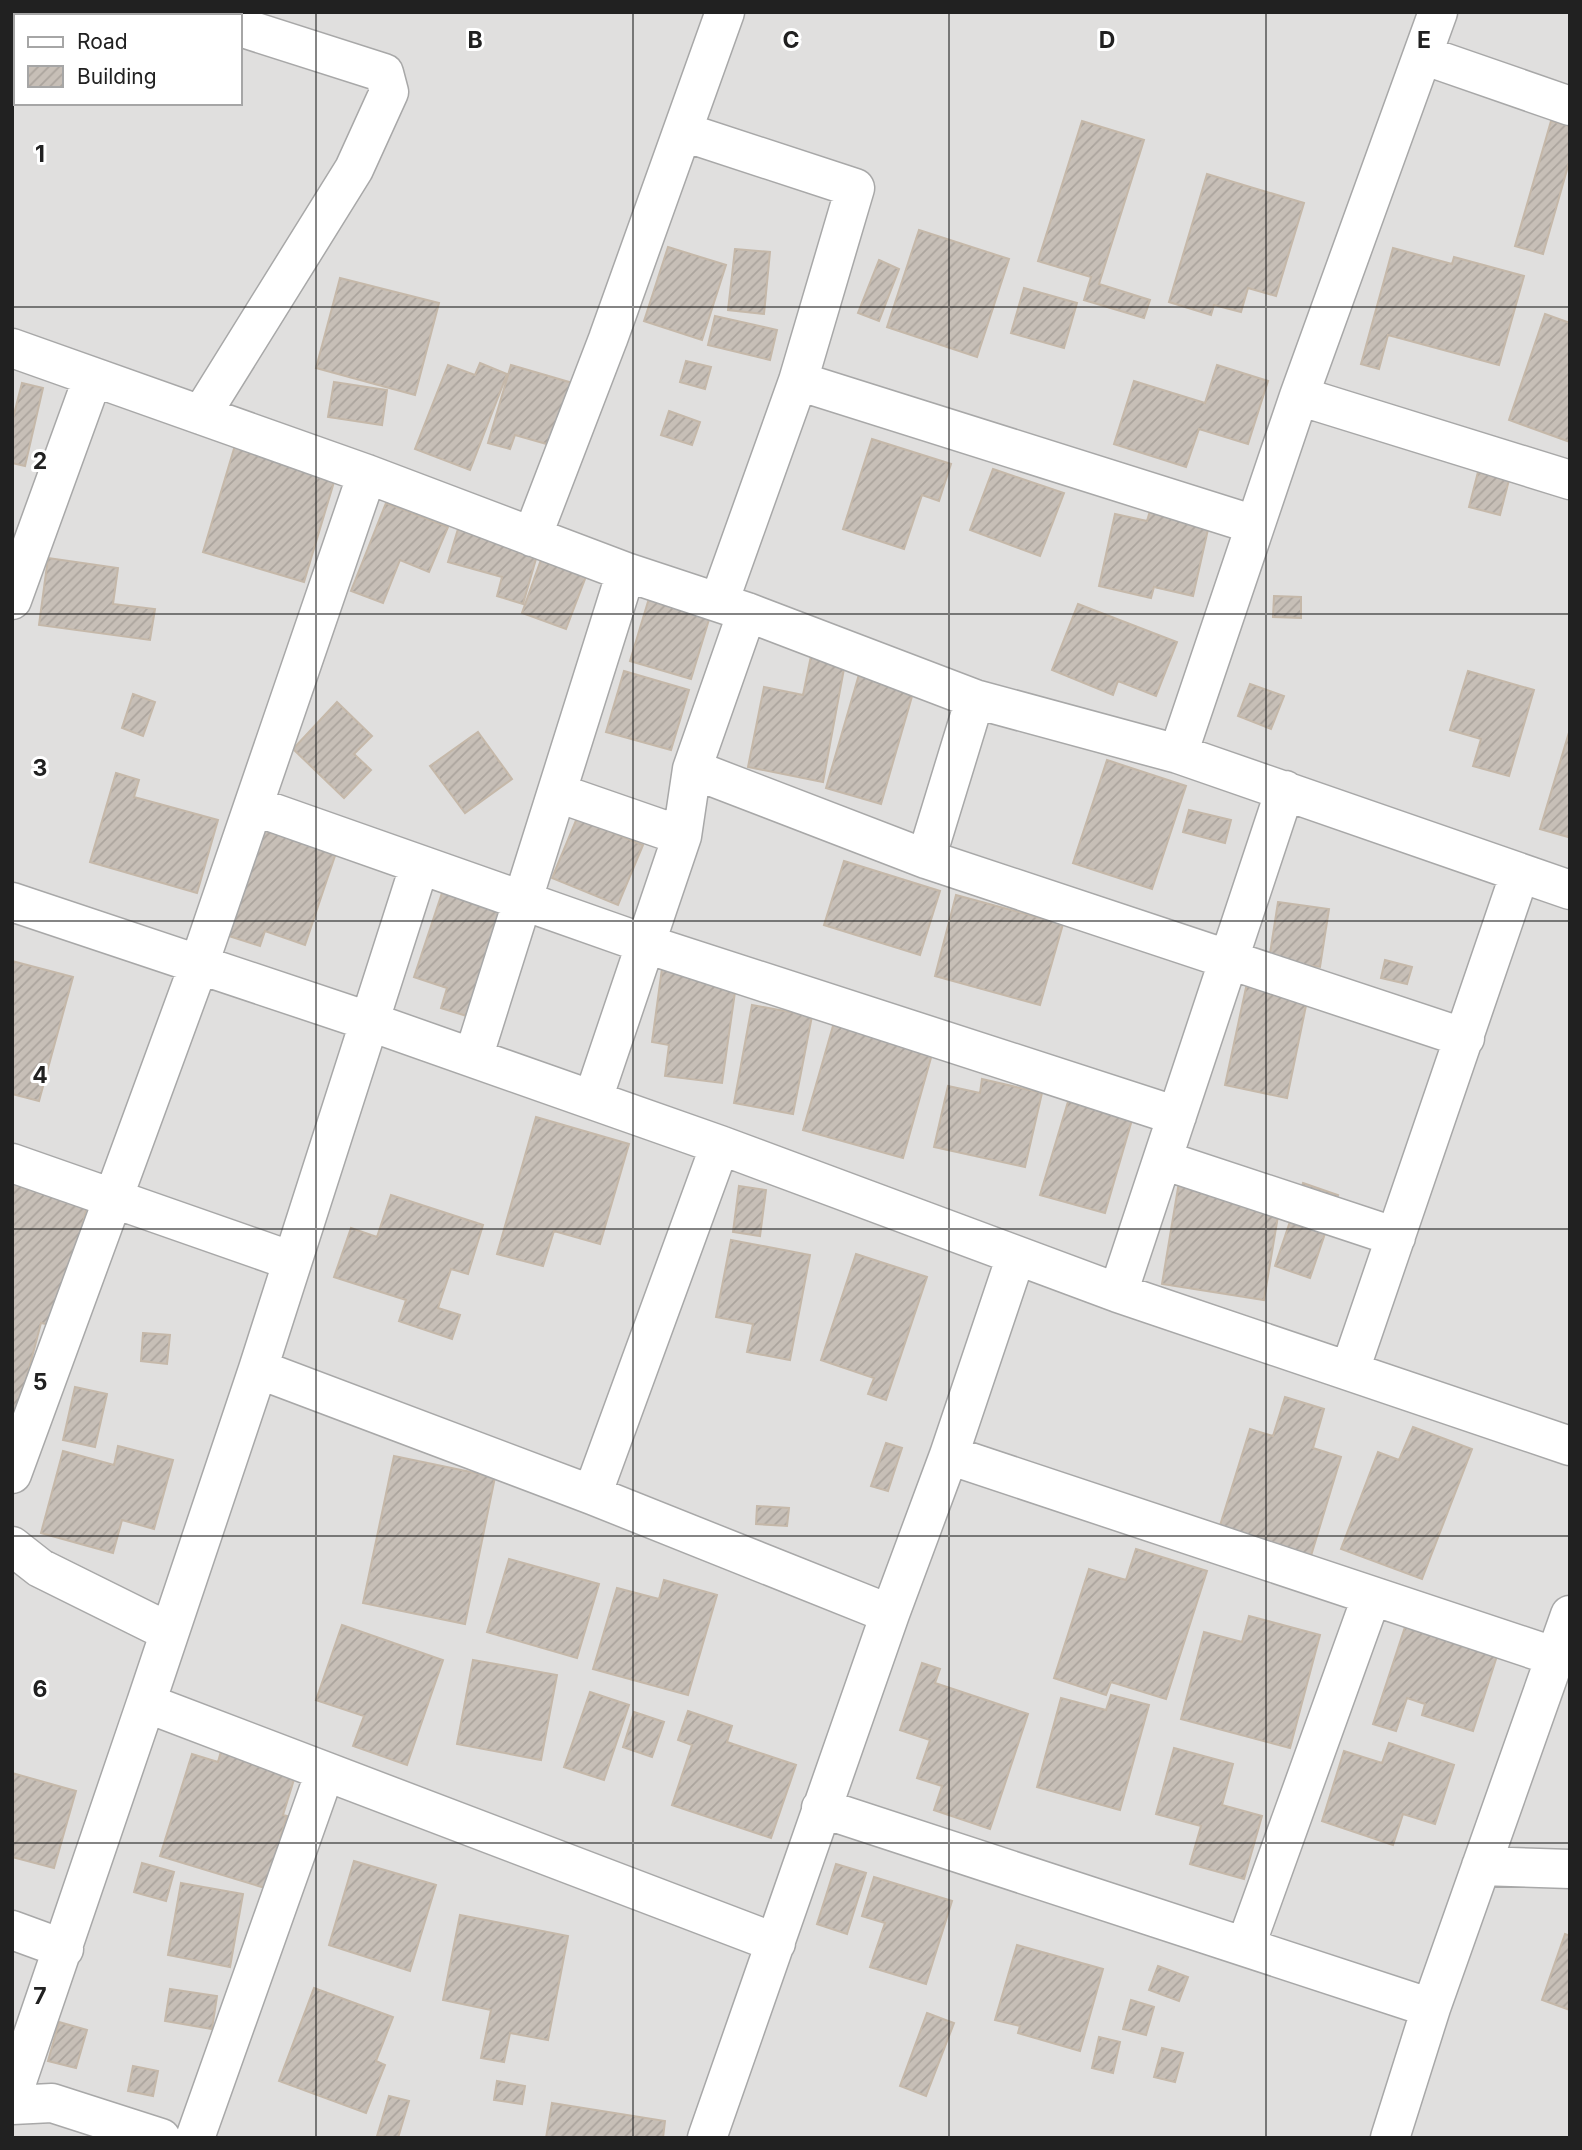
<svg xmlns="http://www.w3.org/2000/svg" width="1582" height="2150" viewBox="0 0 1582 2150" font-family="Inter,sans-serif">
<style>
.residential{fill:#e0dfde;fill-rule:evenodd}
.building{fill:url(#building-hatch);stroke:#c5b8a9;stroke-width:2}
.lines{fill:none;stroke-linecap:round;stroke-linejoin:round}
.minor-casing{stroke:#a8a8a8;stroke-width:41}
.minor{stroke:#fff;stroke-width:38}
.grid{fill:none;stroke:#212121;stroke-width:2;stroke-opacity:0.55}
.grid-label{font-size:23px;text-anchor:middle;font-weight:bold;fill:#212121;stroke:#fff;stroke-width:6;stroke-linejoin:round;paint-order:stroke}
</style>
<defs>
<pattern id="building-hatch" width="6" height="6" patternUnits="userSpaceOnUse" patternTransform="scale(1.75)"><rect width="6" height="6" fill="#c7bfb7"/><path d="M-1 1l2-2M0 6l6-6M5 7l2-2" fill="none" stroke="#aba49d"/></pattern>
</defs>
<rect width="100%" height="100%" fill="#f2f0e8"/>
<path class="residential" d="M12,12H1570V2138H12ZM16,16H240V103H16Z"/>
<path class="building" d="M1082,121L1144,140L1099,284L1150,300L1144,318L1084,300L1091,277L1038,261Z
M1551,121L1570,126V159L1543,254L1515,246Z
M1207,174L1304,203L1276,296L1248,288L1241,312L1214,305L1211,315L1169,302Z
M919,230L1009,259L977,357L887,327Z
M668,247L726,265L702,340L644,321Z
M1393,248L1452,264L1454,257L1524,276L1499,365L1388,335L1379,369L1361,364Z
M735,249L770,252L764,314L728,310Z
M879,260L899,269L879,321L858,313Z
M340,278L439,303L415,395L316,368Z
M1024,288L1077,303L1064,348L1011,333Z
M1545,314L1570,323V442L1509,420Z
M715,316L777,330L770,360L708,345Z
M686,361L711,367L705,389L680,382Z
M480,363L507,374L470,470L415,449L448,365L475,375Z
M511,365L576,384L557,447L515,435L510,449L488,443Z
M1217,365L1268,381L1248,444L1199,429L1186,467L1114,444L1134,381L1205,403Z
M334,382L387,390L382,425L328,417Z
M22,383L43,388L25,466L12,463V422Z
M669,411L700,422L692,445L661,435Z
M872,439L951,464L939,501L922,495L904,549L843,529Z
M236,442L337,472L304,582L203,552Z
M993,469L1064,493L1040,556L970,530Z
M1478,472L1509,480L1500,515L1469,507Z
M386,503L448,527L429,572L400,560L383,603L351,591Z
M1150,511L1209,525L1193,596L1154,587L1151,598L1099,586L1115,514L1147,521Z
M458,529L538,552L523,604L497,596L502,577L448,562Z
M543,554L588,571L566,629L522,613Z
M48,558L118,568L113,604L155,609L150,640L39,625Z
M650,595L711,613L691,679L630,661Z
M1274,596L1301,597V618L1273,617Z
M1078,604L1177,642L1156,696L1118,681L1113,695L1052,670Z
M812,651L846,658L823,782L748,767L764,687L803,695Z
M624,671L689,690L671,750L606,732Z
M860,671L915,686L881,804L826,788Z
M1468,671L1534,690L1509,776L1473,766L1481,739L1450,730Z
M1250,684L1284,696L1271,729L1238,716Z
M133,694L155,702L143,736L122,728Z
M337,702L372,736L354,754L371,770L344,798L293,749Z
M1570,729V832L1568,837L1540,829Z
M478,732L512,779L465,813L430,766Z
M1107,760L1186,786L1152,889L1073,863Z
M116,773L139,780L134,797L218,820L197,893L90,862Z
M1189,810L1231,820L1225,843L1183,832Z
M577,818L643,845L618,905L552,878Z
M268,820L339,844L305,945L265,931L260,946L229,936Z
M844,861L940,891L920,955L824,925Z
M447,878L513,900L473,1018L441,1008L447,988L414,977Z
M956,895L1063,924L1040,1005L935,976Z
M1278,902L1329,909L1320,967L1269,960Z
M1385,960L1412,967L1407,984L1381,978Z
M12,961L73,977L39,1101L12,1094Z
M663,961L738,971L722,1083L665,1076L669,1045L652,1042Z
M1247,983L1308,996L1287,1098L1225,1085Z
M752,1005L812,1016L793,1114L734,1103Z
M835,1019L934,1047L903,1158L803,1130Z
M982,1079L1042,1093L1025,1167L934,1147L948,1086L980,1093Z
M1070,1095L1134,1113L1105,1213L1040,1195Z
M536,1117L629,1144L600,1244L554,1231L543,1266L497,1254Z
M1181,1170L1283,1186L1264,1300L1162,1284Z
M12,1171L95,1176L56,1326L41,1323L12,1434Z
M1303,1183L1338,1195L1310,1278L1275,1266Z
M739,1186L766,1190L760,1236L733,1232Z
M391,1195L483,1225L468,1274L451,1269L438,1308L460,1315L452,1339L399,1321L406,1300L334,1277L351,1228L377,1237Z
M731,1240L810,1255L790,1360L747,1352L753,1324L716,1317Z
M856,1254L927,1277L886,1400L868,1394L874,1378L821,1360Z
M143,1333L170,1335L167,1364L141,1361Z
M75,1387L107,1394L95,1447L63,1440Z
M1285,1397L1324,1409L1313,1448L1341,1457L1310,1559L1218,1532L1250,1429L1273,1436Z
M1413,1427L1472,1449L1422,1579L1341,1549L1378,1452L1399,1460Z
M886,1443L902,1448L888,1491L871,1486Z
M118,1446L173,1460L154,1529L122,1520L113,1553L41,1533L63,1451L114,1465Z
M394,1456L495,1477L465,1624L363,1603Z
M757,1506L789,1508L787,1526L756,1524Z
M1136,1549L1207,1571L1166,1699L1111,1682L1106,1695L1054,1678L1089,1569L1126,1580Z
M509,1559L599,1584L577,1658L487,1632Z
M664,1580L717,1595L688,1695L593,1669L617,1588L659,1599Z
M1249,1616L1320,1635L1290,1748L1181,1719L1204,1632L1242,1642Z
M342,1625L443,1660L407,1765L353,1746L364,1716L316,1700Z
M1405,1627L1497,1656L1473,1731L1422,1715L1425,1704L1407,1698L1396,1731L1373,1724Z
M473,1660L557,1675L541,1760L457,1744Z
M922,1663L940,1669L935,1683L1028,1714L990,1829L934,1810L942,1786L917,1778L930,1740L900,1730Z
M590,1692L629,1705L604,1780L564,1767Z
M1111,1695L1149,1705L1120,1810L1037,1787L1061,1698L1106,1710Z
M688,1711L732,1726L727,1742L796,1765L771,1838L672,1805L692,1745L678,1740Z
M634,1712L664,1722L652,1757L623,1747Z
M225,1737L300,1760L283,1815L287,1816L265,1888L160,1856L192,1754L218,1762Z
M1389,1743L1454,1765L1435,1824L1403,1814L1393,1845L1322,1821L1344,1751L1382,1763Z
M1174,1748L1233,1764L1222,1805L1262,1816L1244,1879L1190,1864L1201,1826L1156,1814Z
M12,1773L76,1791L54,1868L12,1857Z
M354,1861L436,1885L410,1971L329,1945Z
M142,1863L174,1872L166,1901L134,1892Z
M836,1864L866,1873L847,1934L817,1924Z
M874,1877L952,1901L926,1984L870,1967L885,1923L862,1916Z
M181,1883L243,1894L230,1967L168,1955Z
M460,1915L568,1936L548,2040L510,2033L504,2062L481,2058L491,2010L443,2000Z
M1565,1934L1570,1936V2010L1542,2000Z
M1017,1945L1103,1969L1080,2051L1018,2033L1020,2026L995,2020Z
M1158,1966L1188,1977L1179,2001L1149,1990Z
M314,1988L393,2017L376,2061L385,2065L366,2113L279,2081Z
M170,1989L217,1996L212,2029L165,2021Z
M1131,2000L1154,2007L1146,2035L1123,2029Z
M927,2013L954,2023L926,2096L900,2086Z
M59,2022L87,2030L76,2068L48,2061Z
M1099,2037L1120,2042L1113,2073L1092,2068Z
M1162,2048L1183,2053L1175,2082L1154,2077Z
M133,2066L158,2071L153,2096L128,2091Z
M497,2081L525,2086L522,2104L494,2100Z
M389,2096L409,2101L398,2138L377,2136Z
M552,2103L665,2121L663,2138H546Z"/>
<g class="lines">
<defs>
<path id="minor" d="M196,12L206,16
M1423,55L1570,106
M684,132L855,188L798,381L719,602
M12,348L367,474L626,572L747,612L975,699L1178,754L1570,890
M798,381L1255,525
M1299,396L1570,480
M201,415L354,169L389,92L384,73L240,27
M532,537L608,339L725,12
M12,600L93,377
M1178,754L1299,396L1438,12
M692,769L926,859L1465,1038
M558,793L682,836
M254,806L643,943L1177,1116
M926,859L975,699
M419,867L258,1369L146,1703L776,1943
M12,902L368,1021L720,1145L1118,1293L1570,1446
M473,1058L626,572
M593,1099L682,836L692,769L747,612
M1163,1160L1396,1237
M12,1163L292,1261
M1118,1293L1285,790
M258,1369L592,1495L890,1614
M1350,1370L1520,873
M949,1455L1556,1657
M12,1474L199,964L367,474
M592,1495L720,1145
M12,1546L40,1568L169,1632
M821,1808L1431,2008
M1481,1866L1570,1869
M12,1930L64,1949
M1246,1945L1371,1598
M12,2096L146,1703
M12,2105L52,2103L161,2138
M195,2138L325,1772
M707,2138L890,1614L949,1455L1016,1256
M1390,2138L1431,2008L1570,1615"/>
</defs>
<use href="#minor" class="minor-casing"/>
<use href="#minor" class="minor"/>
</g>
<path class="grid" d="M316,12V2138M633,12V2138M949,12V2138M1266,12V2138M12,307H1570M12,614H1570M12,921H1570M12,1229H1570M12,1536H1570M12,1843H1570"/>
<g class="grid-label">
<text x="475" y="48">B</text>
<text x="791" y="48">C</text>
<text x="1107" y="48">D</text>
<text x="1424" y="48">E</text>
<text x="40" y="162">1</text>
<text x="40" y="469">2</text>
<text x="40" y="776">3</text>
<text x="40" y="1083">4</text>
<text x="40" y="1390">5</text>
<text x="40" y="1697">6</text>
<text x="40" y="2004">7</text>
</g>
<rect width="1582" height="2150" fill="none" stroke="#212121" stroke-width="28"/>
<rect x="14" y="14" width="228" height="91" fill="#ffffff" stroke="#a6a6a6" stroke-width="2"/>
<rect x="28" y="37" width="35" height="10" fill="#ffffff" stroke="#a6a6a6" stroke-width="2"/>
<text x="77" y="49" font-size="21" fill="#212121">Road</text>
<rect x="28" y="66" width="35" height="21" fill="url(#building-hatch)" stroke="#a6a6a6" stroke-width="2"/>
<text x="77" y="84" font-size="21" fill="#212121">Building</text>
</svg>
